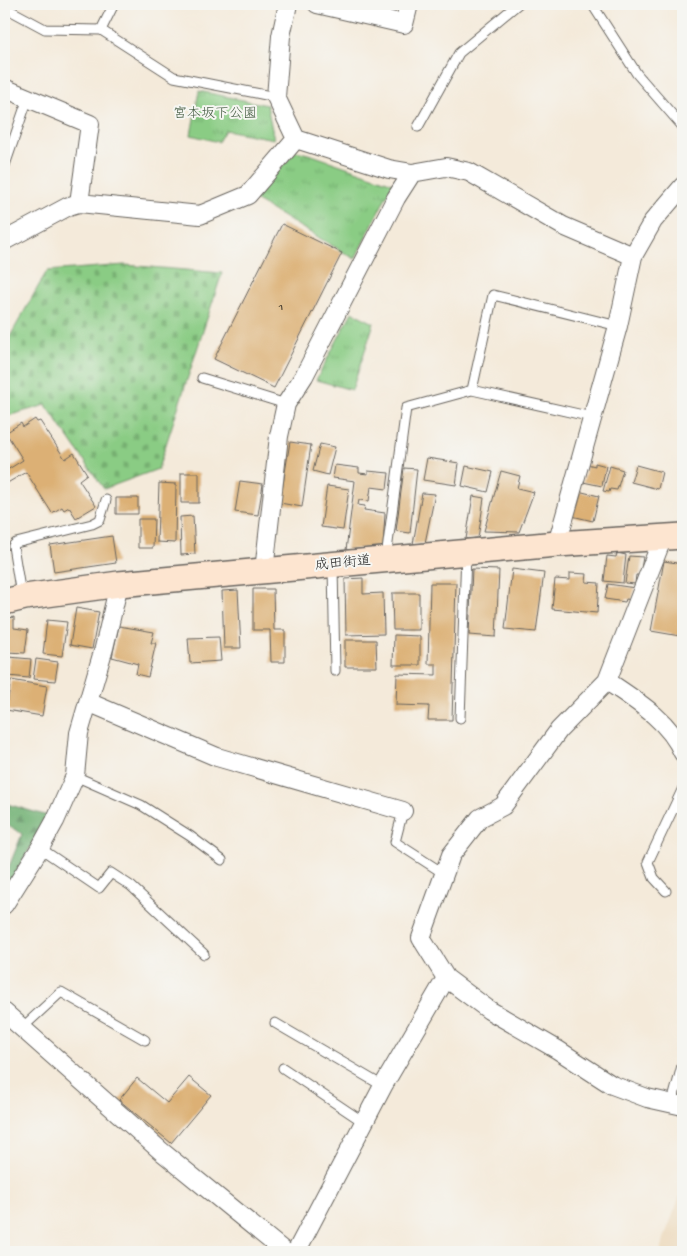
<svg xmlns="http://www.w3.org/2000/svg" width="687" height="1256" viewBox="0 0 687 1256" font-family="'Gochi Hand','Klee One',sans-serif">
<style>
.built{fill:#ecd8ba}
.forest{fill:url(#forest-firs);stroke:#466647}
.cemetery{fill:url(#cemetery-stones);stroke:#537450}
.park{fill:url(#park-tufts);stroke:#537450}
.building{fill:#dcb075}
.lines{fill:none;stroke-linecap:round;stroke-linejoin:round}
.lane-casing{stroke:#68645e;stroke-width:11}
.street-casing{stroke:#68645e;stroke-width:20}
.secondary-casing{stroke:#68645e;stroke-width:28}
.lane{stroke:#fff;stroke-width:9}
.street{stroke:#fff;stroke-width:18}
.secondary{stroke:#fde5d0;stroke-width:25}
.labels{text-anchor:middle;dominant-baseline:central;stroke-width:4;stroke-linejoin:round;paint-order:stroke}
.number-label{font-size:11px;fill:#4c4132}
.park-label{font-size:14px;fill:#425a40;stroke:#f6f6f2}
.street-label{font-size:14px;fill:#1c1c1c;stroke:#f6f6f2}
</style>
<defs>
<pattern id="forest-firs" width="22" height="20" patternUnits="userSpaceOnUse" patternTransform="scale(1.25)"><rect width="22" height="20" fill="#6fb072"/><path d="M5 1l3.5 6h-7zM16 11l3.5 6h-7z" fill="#5a8e5d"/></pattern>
<pattern id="cemetery-stones" width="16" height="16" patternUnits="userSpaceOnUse" patternTransform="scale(1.25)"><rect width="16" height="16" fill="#8acc84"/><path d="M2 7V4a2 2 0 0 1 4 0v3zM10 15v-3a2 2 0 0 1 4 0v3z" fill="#76af71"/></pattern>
<pattern id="park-tufts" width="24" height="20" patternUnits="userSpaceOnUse" patternTransform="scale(1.25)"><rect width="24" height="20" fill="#8acc84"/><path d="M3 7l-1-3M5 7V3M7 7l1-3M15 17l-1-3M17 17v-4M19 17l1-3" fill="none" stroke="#76af71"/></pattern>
</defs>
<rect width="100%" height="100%" fill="#f6f6f2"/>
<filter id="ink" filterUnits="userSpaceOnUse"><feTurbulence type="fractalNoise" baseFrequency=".02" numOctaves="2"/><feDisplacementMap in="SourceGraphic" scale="10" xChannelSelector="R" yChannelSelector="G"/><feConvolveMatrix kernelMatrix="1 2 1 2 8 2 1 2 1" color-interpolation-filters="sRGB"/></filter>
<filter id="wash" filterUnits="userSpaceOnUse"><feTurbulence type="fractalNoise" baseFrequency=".0096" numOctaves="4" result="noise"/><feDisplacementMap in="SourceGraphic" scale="20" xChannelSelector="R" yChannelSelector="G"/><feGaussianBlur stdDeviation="1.12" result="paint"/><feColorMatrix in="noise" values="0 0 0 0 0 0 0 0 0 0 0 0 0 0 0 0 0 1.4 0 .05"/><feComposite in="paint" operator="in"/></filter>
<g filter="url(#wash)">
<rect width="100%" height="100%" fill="#f4eada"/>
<path class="built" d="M683,1188V1252H661L664,1238Z"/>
<path class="forest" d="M4,803L48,816L4,894V879L22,834L4,823Z"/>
<path class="cemetery" d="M125,265L222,273L158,469L104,489L46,405L4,417V347L47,271Z"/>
<path class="park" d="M199,91L267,105L274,139L225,130L218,142L191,135Z
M296,151L312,155L393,183L355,259L253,199Z
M352,312L374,323L352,390L316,380Z"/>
<g id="blocks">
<path class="building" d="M282,224L342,253L274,388L214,359Z
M35,419L37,422L40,421L65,459L74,453L87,474L79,480L96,506L76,518L69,507L64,510L62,507L52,513L26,472L4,485V472L23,460L8,436L4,439V434L21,423L23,427Z
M290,442L311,445L302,507L280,503Z
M320,444L335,447L328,475L313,471Z
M427,458L459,463L456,485L423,480Z
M595,463L606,466L602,486L583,482L587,464L595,466Z
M335,465L359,468V473L368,474V471L389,473L387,489L371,487L369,501L359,500L358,505L365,506L364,510L385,513L383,547L346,550L355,481L333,478Z
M636,465L662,472L658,489L631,482Z
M466,466L493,472L488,492L462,486Z
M610,466L623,470L617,490L610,489L609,492L603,491Z
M404,468L417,469L410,533L396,531Z
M501,471L520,476L517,488L534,492L519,532L484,531Z
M181,473H199V503H181Z
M240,481L263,484L258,515L235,512Z
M159,483L176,484L175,543L157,542Z
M327,486L349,489L343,530L321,527Z
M578,491L599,496L593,521L572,516Z
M422,493L435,494L425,543L413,544Z
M473,496L484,498L478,538L466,539Z
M116,498H138V514H116Z
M193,516L195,554L181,555L180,517Z
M138,519H154L153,548H138Z
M112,536L116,563L54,572L50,545Z
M617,553L626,555L623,583L604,581L607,556L616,557Z
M629,556L643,557L640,575H636L635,584L625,583Z
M664,561L683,564V618L680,636L651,631Z
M472,569L499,570L496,637L469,635Z
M512,569L544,573L536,632L505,629Z
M570,573L587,574L586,582L599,583L597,613L552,609L555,579L570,580Z
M363,578V594L383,593L384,634L346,635L345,579Z
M430,583H456L452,720H428L429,706L396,705L397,674L436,675V664H428Z
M608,584L635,588L632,600L626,599L625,602L605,599Z
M253,589H273L274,630H285V662H271L270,630H253Z
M238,590L241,648H224L222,591Z
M392,593H419V630H393Z
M76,608L99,612L92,649L70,645Z
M14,617V628L28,630L25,653L7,652L4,619Z
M47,620L67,622L62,656L43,654Z
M119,626L154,632L151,643H156L148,677L136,674L138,664L112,657Z
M394,635L420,636V665H393Z
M219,637L221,661L190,663L188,638Z
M345,640H376L377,667H345Z
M9,657L31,659L29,678L8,676Z
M36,659L58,662L55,681L33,679Z
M11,680L47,686L42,716L6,710Z
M189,1077L211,1095L171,1143L119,1100L137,1078L167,1103Z"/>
</g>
</g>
<g filter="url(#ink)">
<use href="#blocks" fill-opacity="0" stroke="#68645e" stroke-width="1"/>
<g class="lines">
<defs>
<path id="lane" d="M592,4L637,74L683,127
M4,7L45,29L101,30L174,77L276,97
M101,30L114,4
M418,127L459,53L518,4
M4,168L28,98
M202,378L286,404
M592,417L472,390L493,295L618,326
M386,558L406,408L472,390
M333,566L335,671
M21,595L13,546L16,543L92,524L100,520L106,500
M460,718L466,553
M75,776L141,805L190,836L222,860
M403,811L395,842L443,873
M40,848L99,888L111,873L131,886L204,954
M666,891L654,878L648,862L683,788
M275,1023L383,1086
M22,1028L61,992L145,1040
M283,1068L365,1123
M672,1103L683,1062"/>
<path id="street" d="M288,4L281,36L276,97L296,139L389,169L412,173L446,167L469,172L563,226L633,256
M317,4L404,24L409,4
M4,88L90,124L79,203
M4,241L69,206L79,203L200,215L248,195L296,139
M663,537L607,681L559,730L503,806L480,818L451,855L421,938L446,978L489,1010L558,1050L612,1085L647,1098L683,1106
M557,544L618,326L633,256L653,221L683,186
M264,571L279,436L286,404L304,376L396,198L412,173
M607,681C635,700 669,720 683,753
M88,702L217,757L403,811
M4,905L40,848L55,821L75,776L79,733L104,648L119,584
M4,1012L161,1151L285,1252
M296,1252L383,1086L446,978"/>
<path id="secondary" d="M4,602L25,597L119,584L557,544L683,536"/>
</defs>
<use href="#lane" class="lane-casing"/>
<use href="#street" class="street-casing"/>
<use href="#secondary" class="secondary-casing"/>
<use href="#lane" class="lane"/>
<use href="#street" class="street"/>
<use href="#secondary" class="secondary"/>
</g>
</g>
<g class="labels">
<g class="number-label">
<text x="281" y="308">1</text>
</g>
<g class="park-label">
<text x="215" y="114">宮本坂下公園</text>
</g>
<g class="street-label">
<text transform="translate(343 564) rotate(-5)">成田街道</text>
</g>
</g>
<rect width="687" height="1256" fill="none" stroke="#f6f6f2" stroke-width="20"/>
</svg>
